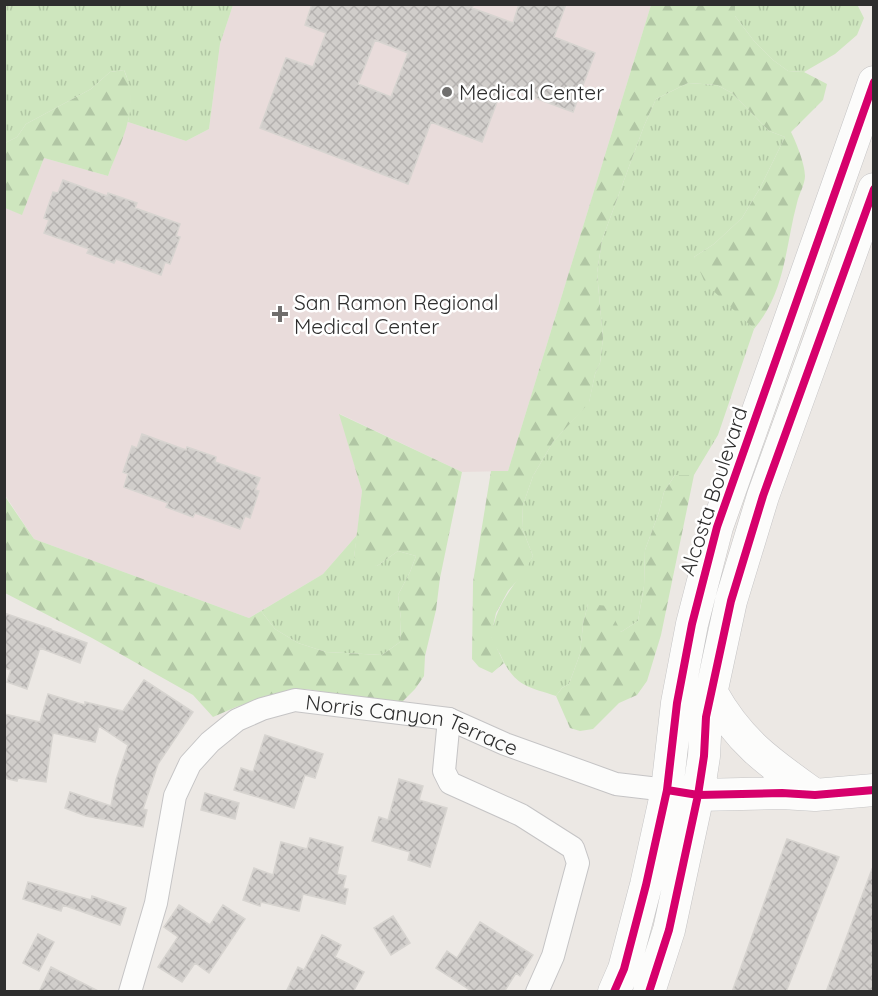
<svg xmlns="http://www.w3.org/2000/svg" width="878" height="996" viewBox="0 0 878 996" font-family="Quicksand,sans-serif">
<style>
.medical{fill:#e9dcdb}
.grass{fill:url(#grass-tufts)}
.forest{fill:url(#forest-firs)}
.building{fill:url(#building-cross-hatch);stroke:#d7d4d0;stroke-width:1.5;fill-rule:evenodd}
.lines{fill:none;stroke-linecap:round;stroke-linejoin:round}
.street-casing{stroke:#c5c4c5;stroke-width:24}
.secondary-casing{stroke:#c5c4c5;stroke-width:33}
.street{stroke:#fcfcfb;stroke-width:22}
.secondary{stroke:#fcfcfb;stroke-width:32}
.cycleway-casing{stroke:#fff;stroke-width:11}
.cycleway{stroke:#d6006c;stroke-width:8}
.poi-dot{fill:#706f6e;stroke:#fff;stroke-width:2}
.labels{text-anchor:middle;dominant-baseline:central;stroke-width:5;stroke-linejoin:round;paint-order:stroke}
.poi-label{font-size:21px;fill:#2e2e2e;stroke:#fff;text-anchor:start}
.street-label{font-size:21px;fill:#2e2e2e;stroke:#fff}
</style>
<defs>
<pattern id="grass-tufts" width="24" height="20" patternUnits="userSpaceOnUse" patternTransform="scale(1.5)"><rect width="24" height="20" fill="#cee6be"/><path d="M3 7l-1-3M5 7V3M7 7l1-3M15 17l-1-3M17 17v-4M19 17l1-3" fill="none" stroke="#b1c6a4"/></pattern>
<pattern id="forest-firs" width="22" height="20" patternUnits="userSpaceOnUse" patternTransform="scale(1.5)"><rect width="22" height="20" fill="#cee6be"/><path d="M5 1l3.5 6h-7zM16 11l3.5 6h-7z" fill="#b1c6a4"/></pattern>
<pattern id="building-cross-hatch" width="8" height="8" patternUnits="userSpaceOnUse" patternTransform="scale(1.5)"><rect width="8" height="8" fill="#d1cecb"/><path d="M0 0l8 8M0 8l8-8" fill="none" stroke="#b4b1af"/></pattern>
</defs>
<rect width="100%" height="100%" fill="#ece8e4"/>
<path class="medical" d="M233,5H651L508,471L462,472L340,414L362,491L357,535L323,574L249,618L34,539L5,495L4,208L22,214L44,158L108,176L128,122L186,141L209,129L220,44Z"/>
<path class="grass" d="M857,4L864,18L857,35L835,54L804,72L788,71L773,60L754,41L735,16V5Z
M4,5H233L220,44L209,129L186,141L128,122C131,103 132,88 124,70L110,72L91,89L26,124L17,137L5,143Z
M688,83L717,85L732,93L769,131L785,137L760,188L742,218L714,244L694,257L737,312L754,329L718,435L694,475H675L664,492L659,512L645,550L644,586L638,621L621,632L588,604L583,624L580,654L569,684L562,688L556,696C524,686 514,685 500,654C497,649 493,643 491,637C490,633 492,628 494,624C500,598 520,579 533,556L522,528L523,505L533,476L553,442L589,402L595,374L600,363L603,338L597,273L602,240L644,126L656,99Z
M357,535L354,557L377,566L398,551L416,556L410,572L398,595L401,619L400,642L382,655L326,652L298,643L275,629L261,611L323,574Z"/>
<path class="forest" d="M651,5H735V16L754,41L773,60L788,71L804,72L827,84L823,100L791,132C796,142 805,164 805,176C805,184 799,194 797,203C785,247 786,291 754,329L705,283L694,257L714,244L742,218L760,188L785,137L769,131L732,93L717,85L688,83L656,99L644,126L602,240L597,273L603,338L600,363L595,374L589,403L553,442L533,476L523,505L522,528L533,556L523,574L508,591L496,613L491,636L504,663L492,673L479,667L472,659L473,582L491,471H508Z
M124,70C126,76 129,82 130,88C135,118 118,148 108,176L44,158L22,215L5,208V143L17,137L26,124L91,89L110,72Z
M339,414L462,472L440,578L436,610L425,656L424,676L415,689L402,702H387L306,689L274,694L236,707L213,717L193,695L92,638L5,593L4,495L34,539L249,618L261,611L275,629L298,643L326,652L382,655L400,642L401,619L398,595L410,572L416,556L398,551L377,566L362,565L354,557L362,491Z
M675,475H694L661,635L647,681L637,695L619,703L593,729L580,731L570,728L556,696L562,688L569,684L580,654L583,624L588,604L608,606L621,632L638,621L644,586L645,550L659,512L664,492Z"/>
<path class="building" d="M312,4H474L472,8L513,23L519,4H566L554,37L595,53L573,112L503,86L482,142L431,122L408,184L260,128L286,58L313,67L326,33L305,25ZM375,40L408,53L391,97L358,84Z
M63,180L107,196L108,193L137,203L135,208L180,224L176,236L180,237L170,264L165,262L161,275L116,259L114,263L87,253L89,249L44,233L49,220L44,218L53,192L58,193Z
M142,434L186,450L187,447L216,457L215,462L260,478L255,490L259,491L250,518L245,516L240,529L195,513L193,517L166,507L168,503L124,487L128,474L123,472L132,446L137,448Z
M4,613L51,629V630L87,643L80,663L40,648L27,689L7,682L11,670L4,668Z
M144,680L193,712L158,764L143,809L147,810L143,827L86,816L65,808L70,792L111,806L116,780L128,745L99,726L95,742L53,733L46,782L18,778L17,781L4,778V714L40,722L48,694L85,705V702L123,711Z
M265,735L323,754L315,778L305,775L294,808L234,790L241,768L253,772Z
M399,779L423,786L419,800L447,808L430,867L408,860L410,852L372,841L379,817L388,820Z
M205,793L239,803L235,819L201,810Z
M310,838L343,847L337,874L346,876L343,888L348,889L345,904L303,894L299,911L261,902L260,906L243,900L254,868L273,875L281,842L307,849Z
M787,839L839,857L786,992H732Z
M872,869L873,870V992H826Z
M28,882L91,900L92,896L126,908L120,925L63,905L61,911L23,899Z
M179,905L210,925L223,905L245,919L209,973L195,963L182,982L158,967L178,937L164,927Z
M393,916L410,943L391,955L374,928Z
M480,922L533,955L520,976L516,973L504,992H473L436,968L447,951L457,958Z
M38,934L54,942L39,971L23,963Z
M322,935L341,945L335,957L364,972L353,992H286L298,967L304,970Z
M51,967L100,992H39Z"/>
<g class="lines">
<defs>
<g id="street">
<path d="M449,719L444,771L450,783L521,815L573,848L578,863L553,956L537,992"/>
<path id="s1" d="M130,992L156,903L175,796L190,764L210,742L237,720L262,709L295,700L449,719L505,744L616,784L667,790"/>
</g>
<path id="secondary" d="M712,693C739,742 770,763 815,795
M680,792L698,795L782,793L815,795L874,790
M614,992L624,969L646,885L667,790L677,703L692,624L717,527L874,82
M649,992L669,930L698,795L704,756L706,717L731,601L763,496L874,189"/>
</defs>
<use href="#street" class="street-casing"/>
<use href="#secondary" class="secondary-casing"/>
<use href="#street" class="street"/>
<use href="#secondary" class="secondary"/>
<defs>
<path id="cycleway" d="M667,790L698,795L782,793L815,795L874,790
M614,992L624,969L646,885L667,790L677,703L692,624L717,527L874,82
M649,992L669,930L698,795L704,756L706,717L731,601L763,496L874,189"/>
</defs>
<use href="#cycleway" class="cycleway-casing"/>
<use href="#cycleway" class="cycleway"/>
</g>
<g class="poi-dot">
<circle cx="447" cy="92" r="6"/>
<path d="M277 305h6v6h6v6h-6v6h-6v-6h-6v-6h6z"/>
</g>
<g class="labels">
<g class="poi-label">
<text x="459" y="92">Medical Center</text>
<text x="294" y="302">San Ramon Regional<tspan x="294" dy="24">Medical Center</tspan></text>
</g>
<g class="street-label">
<text transform="translate(713 491) rotate(-72)">Alcosta Boulevard</text>
<text stroke="none"><textPath href="#s1" startOffset="483">Norris Canyon Terrace</textPath></text>
</g>
</g>
<rect width="878" height="996" fill="none" stroke="#2e2e2e" stroke-width="12"/>
</svg>
